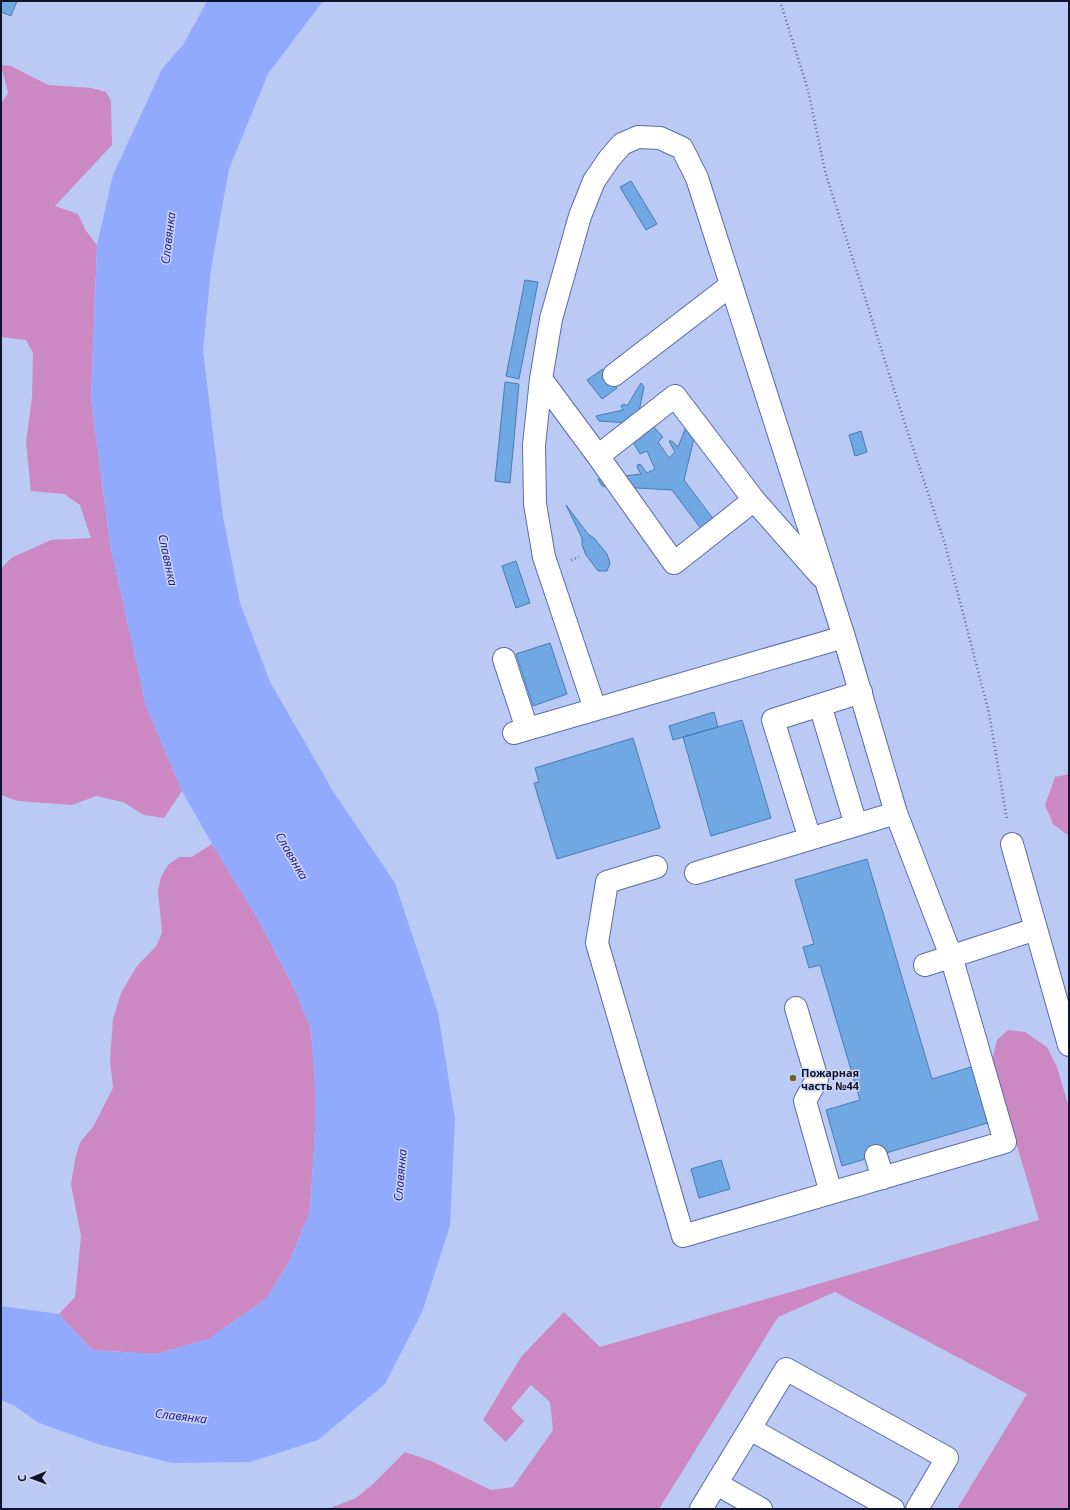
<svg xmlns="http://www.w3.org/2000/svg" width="1070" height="1510" viewBox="0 0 1070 1510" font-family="'Noto Sans',sans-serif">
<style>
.green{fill:#cb88c3}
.water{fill:#92aafd}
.building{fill:#70a8e3;stroke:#467cb4}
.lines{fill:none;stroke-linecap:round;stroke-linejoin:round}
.minor-casing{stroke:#5a6cad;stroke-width:24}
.path{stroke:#5f698c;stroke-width:2.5;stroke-dasharray:1 3;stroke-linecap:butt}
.minor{stroke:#fff;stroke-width:22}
.poi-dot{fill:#6f5f2c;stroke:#cdd7f4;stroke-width:1.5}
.labels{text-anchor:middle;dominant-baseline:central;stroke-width:3;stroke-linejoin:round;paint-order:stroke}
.poi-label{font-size:11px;font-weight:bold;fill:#0e142e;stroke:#cdd7f4;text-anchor:start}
.water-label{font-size:12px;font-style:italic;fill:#1b178f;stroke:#cdd7f4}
</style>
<rect width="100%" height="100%" fill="#bbc9f5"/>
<path class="green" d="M1,65L11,66L48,85L91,88L106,92L111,101L112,145L55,206L78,214L86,231L97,245L91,399L110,544L146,706L182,791L164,818L144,815L123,802L96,796L72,805L18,801L1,795V569L11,558L51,540L91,538L80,505L64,494L31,491L26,442L32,398L33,353L26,340L1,337V104L8,93Z
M1069,774V836L1053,824L1045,805L1055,777Z
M212,844L255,914L292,984L311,1029L315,1084V1131L310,1211L290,1260L267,1298L209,1339L156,1354L92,1350L59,1314L75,1297L79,1257L81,1236L71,1184L76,1155L81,1141L93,1127L113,1088L110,1060L113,1019L121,993L137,966L157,945L162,932L158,891L161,877L168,865L179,857H192Z
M1008,1030L1025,1032L1047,1047L1057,1067L1069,1108V1509H957L1027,1394L835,1292L778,1317L659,1509H328L356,1498L373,1484L405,1452L431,1461L491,1490L513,1487L553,1430L550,1402L531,1385L511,1408L524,1421L506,1442L483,1420L521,1357L564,1312L600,1347L1039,1220L992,1061L997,1040Z"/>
<path class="water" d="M207,1H323L268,74L229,169L211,269L203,350L223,517L240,603L270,682L333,791L395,883L438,1013L455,1119L450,1226L422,1312L385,1384L318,1440L250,1462L172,1463L101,1445L39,1423L15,1406L1,1400V1306L59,1314L92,1350L156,1354L209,1339L267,1298L290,1260L310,1211L315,1131V1084L311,1029L292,984L255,914L212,844L182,791L146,706L110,544L91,399L97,245L113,175L162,69L183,45Z"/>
<path class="building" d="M1,1H17L11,16L1,12Z
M631,181L657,224L646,230L620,187Z
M525,280L538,282L519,379L506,376Z
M603,369L617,388L602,399L587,380Z
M505,382L519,384L510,483L495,481Z
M641,383L644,387L638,417L651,424L663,437L658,442L669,458L675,452L669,441H672L678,447L694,406L700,413L684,480L714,520L702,530L672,490L602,486L598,479L641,474L637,467L638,464L641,465L647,473L655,469L647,451L640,454L631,439L630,423L599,421L596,416L623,410L621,406L624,404L627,406Z
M861,431L867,452L855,456L849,435Z
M566,505L588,534L594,538L607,554L610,563L607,571H598L586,555L582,545V538Z
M516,561L530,603L516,608L502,566Z
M550,643L567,694L533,706L516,654Z
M714,712L718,727L673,740L669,726Z
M742,720L771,818L711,836L683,737Z
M633,738L660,828L557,859L534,783L539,782L535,768Z
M867,859L932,1079L974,1066L991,1122L842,1166L826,1110L860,1100L820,965L809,968L803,947L814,944L795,880Z
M721,1160L730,1189L699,1198L691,1169Z"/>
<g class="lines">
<defs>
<path id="minor" d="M614,375L731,285
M541,379L598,456L675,396L754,500L821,576
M598,456L674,563L754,500
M504,659L527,729
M820,705L856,825
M595,709L544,557L535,504L534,445L541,379L551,319L580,216L594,181L609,159L622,144L638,137L660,138L682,148L697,178L844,637L896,813L951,956L1005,1142L683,1236L597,943L607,882L656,867
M514,733L844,637
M810,839L773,720L861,692
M1012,844L1069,1045
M696,873L896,813
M925,965L1036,929
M796,1008L817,1079L805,1101L831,1193
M876,1156L883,1178
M750,1429L893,1509
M717,1484L761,1509
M701,1509L786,1369L947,1458L917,1509"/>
</defs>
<use href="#minor" class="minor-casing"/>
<path class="path" d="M780,1L808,90L825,171L905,424L945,544L989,713L1007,820
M571,560L579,557"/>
<use href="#minor" class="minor"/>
</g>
<circle class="poi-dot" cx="793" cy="1078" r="4"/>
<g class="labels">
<g class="poi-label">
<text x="801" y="1072">Пожарная<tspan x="801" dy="13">часть №44</tspan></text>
</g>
<g class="water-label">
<text transform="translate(168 238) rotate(-83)">Славянка</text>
<text transform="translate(168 560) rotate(78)">Славянка</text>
<text transform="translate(292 856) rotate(60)">Славянка</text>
<text transform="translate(400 1175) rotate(-85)">Славянка</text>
<text transform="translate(181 1416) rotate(7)">Славянка</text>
</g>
</g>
<rect width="1070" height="1510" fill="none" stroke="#0e142e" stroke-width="4"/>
<g transform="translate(32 1478) rotate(269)" stroke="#cdd7f4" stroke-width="3" paint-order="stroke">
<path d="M0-3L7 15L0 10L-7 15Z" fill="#0e142e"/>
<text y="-6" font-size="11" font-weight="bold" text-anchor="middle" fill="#0e142e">С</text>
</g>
</svg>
